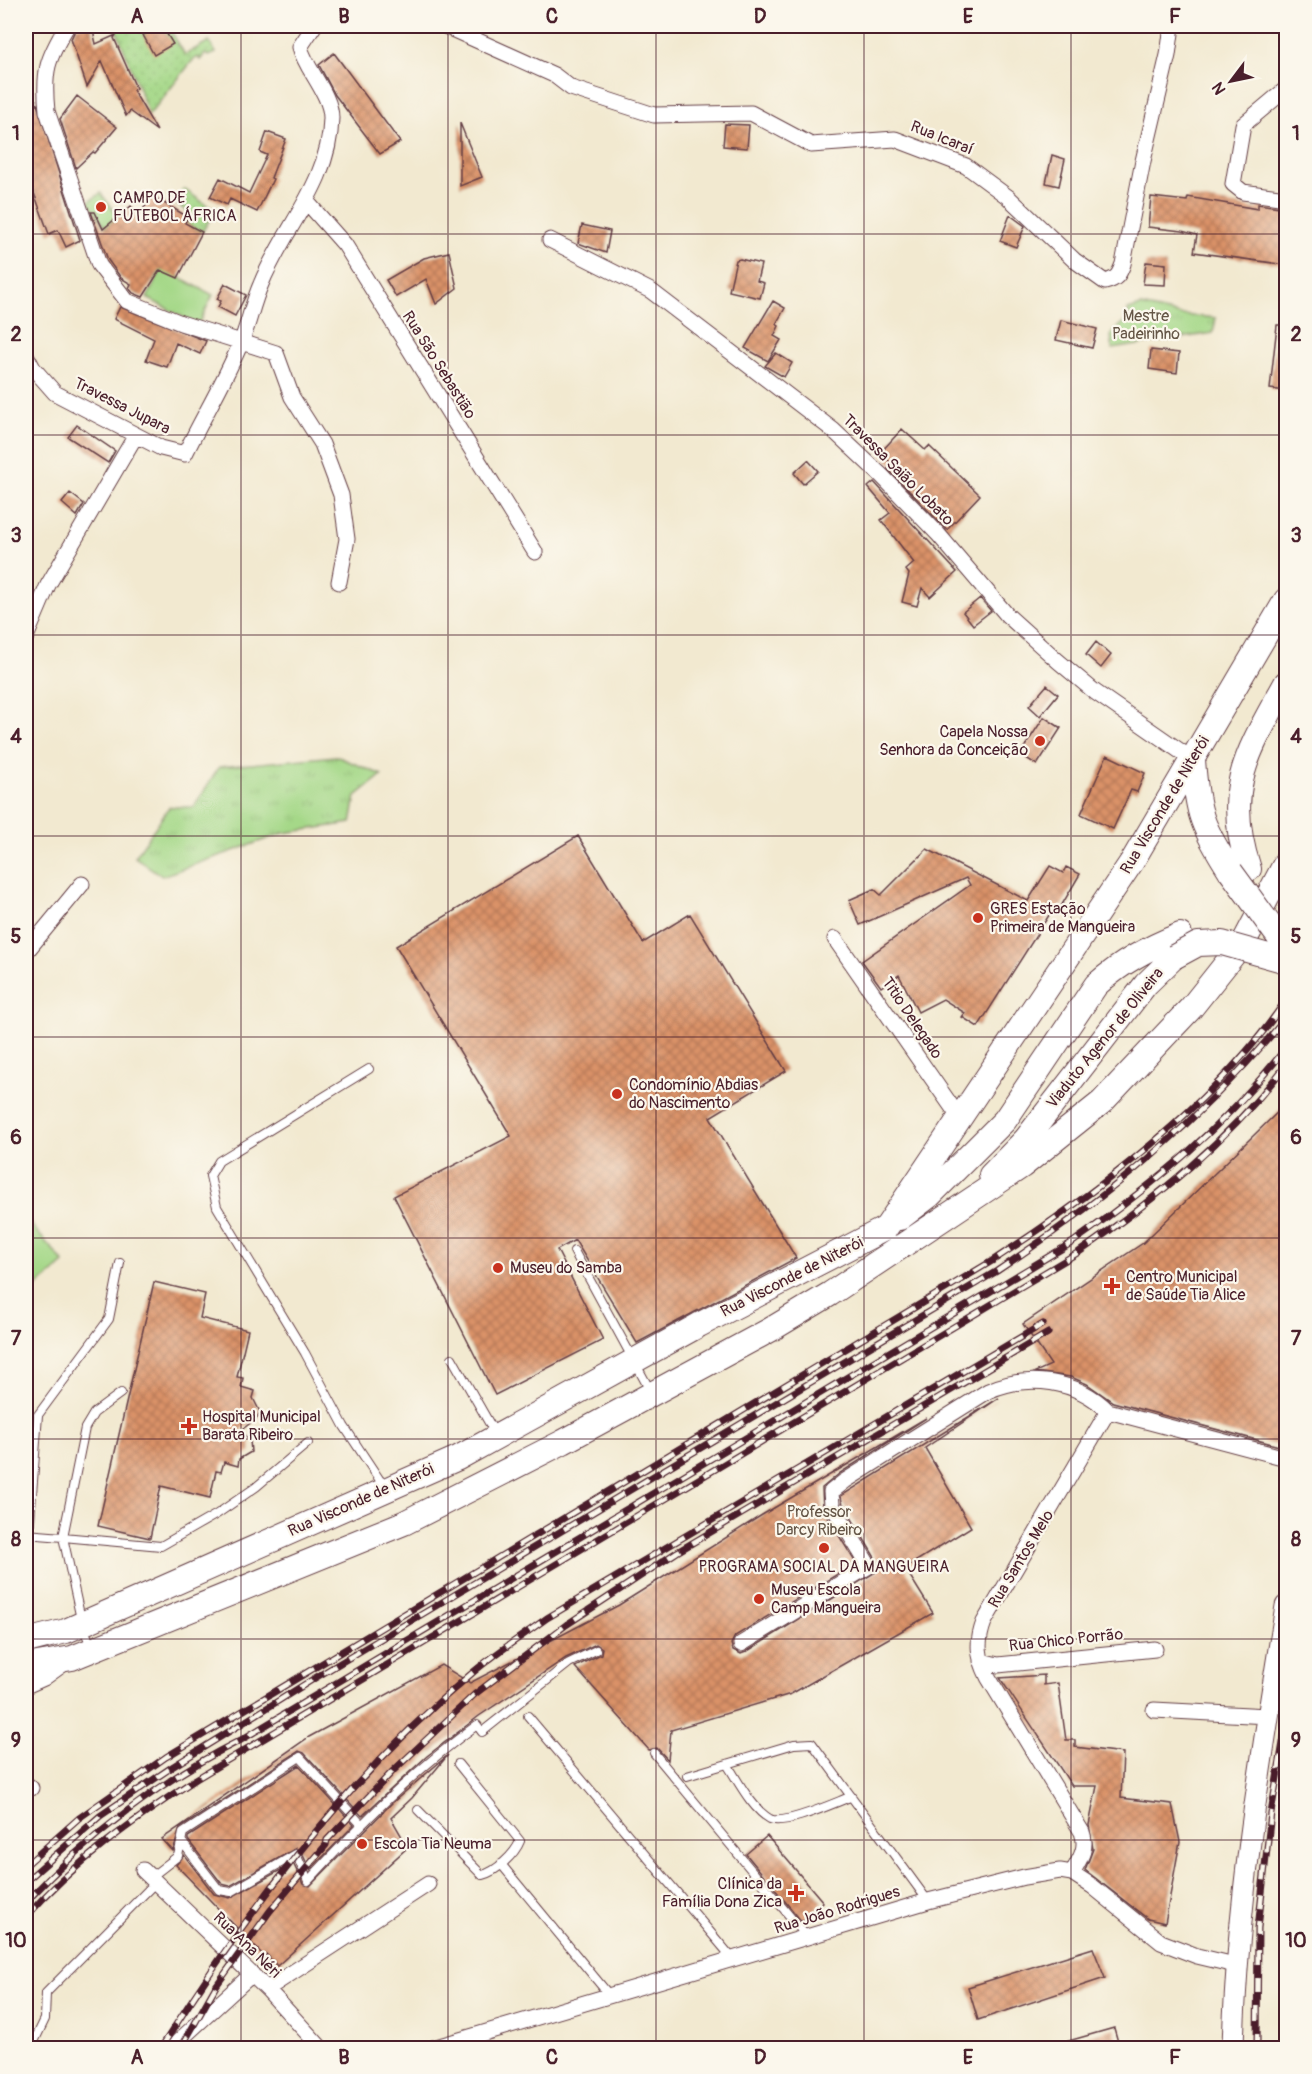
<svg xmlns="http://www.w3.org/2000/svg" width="1312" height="2074" viewBox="0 0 1312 2074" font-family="Pangolin,sans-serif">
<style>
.grass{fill:#a5d888;stroke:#787c5a;stroke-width:1.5}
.park{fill:url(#park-tufts);stroke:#787c5a;stroke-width:1.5}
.garden{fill:url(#garden-dots);stroke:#787c5a;stroke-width:1.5}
.building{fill:url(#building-cross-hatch)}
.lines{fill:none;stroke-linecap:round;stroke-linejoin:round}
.service-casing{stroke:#633d44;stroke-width:10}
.minor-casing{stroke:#633d44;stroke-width:17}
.secondary-casing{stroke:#633d44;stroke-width:23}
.primary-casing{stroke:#633d44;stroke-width:26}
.service{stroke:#fff;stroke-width:8}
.minor{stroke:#fff;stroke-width:15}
.secondary{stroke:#fff;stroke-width:21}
.primary{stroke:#fff;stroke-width:24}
.rail-casing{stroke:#4a1f2b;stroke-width:7}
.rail{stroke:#fbf7ec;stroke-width:4.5;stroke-dasharray:14;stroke-linecap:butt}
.primary-bridge-casing{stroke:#633d44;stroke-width:26;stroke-linecap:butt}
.primary-bridge{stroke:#fff;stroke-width:24}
.grid{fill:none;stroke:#4a1f2b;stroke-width:1.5;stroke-opacity:0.55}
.poi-dot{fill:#c8321e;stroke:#fbf7ec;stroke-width:2}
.labels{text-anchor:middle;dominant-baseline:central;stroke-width:4.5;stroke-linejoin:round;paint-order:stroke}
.street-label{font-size:16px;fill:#4a1f2b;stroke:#fbf7ec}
.poi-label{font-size:16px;fill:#4a1f2b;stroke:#fbf7ec;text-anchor:start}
.park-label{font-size:16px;fill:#655647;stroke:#fbf7ec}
.neatline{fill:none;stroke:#4a1f2b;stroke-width:2}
.grid-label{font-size:20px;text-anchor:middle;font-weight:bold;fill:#4a1f2b}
</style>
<defs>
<pattern id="park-tufts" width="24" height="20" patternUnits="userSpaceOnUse" patternTransform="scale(1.5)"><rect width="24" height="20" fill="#a5d888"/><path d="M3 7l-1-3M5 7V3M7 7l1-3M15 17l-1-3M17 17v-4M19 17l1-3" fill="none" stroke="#90b976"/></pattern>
<pattern id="garden-dots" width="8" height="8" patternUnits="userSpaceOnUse" patternTransform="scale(1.5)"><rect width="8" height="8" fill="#a5d888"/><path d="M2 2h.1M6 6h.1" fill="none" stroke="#90b976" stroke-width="1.8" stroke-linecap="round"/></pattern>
<pattern id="building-cross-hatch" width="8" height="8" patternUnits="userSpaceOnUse" patternTransform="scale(1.5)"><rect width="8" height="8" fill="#da9268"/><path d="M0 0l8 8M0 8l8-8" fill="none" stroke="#b37756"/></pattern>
</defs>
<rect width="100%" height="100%" fill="#fbf7ec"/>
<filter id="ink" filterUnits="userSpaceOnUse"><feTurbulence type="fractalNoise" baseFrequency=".0167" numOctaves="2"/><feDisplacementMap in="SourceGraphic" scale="12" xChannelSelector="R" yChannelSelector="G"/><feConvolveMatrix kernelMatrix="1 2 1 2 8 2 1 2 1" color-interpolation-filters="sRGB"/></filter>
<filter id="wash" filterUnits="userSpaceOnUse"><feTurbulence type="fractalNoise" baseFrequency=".008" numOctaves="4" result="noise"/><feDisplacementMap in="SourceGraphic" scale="24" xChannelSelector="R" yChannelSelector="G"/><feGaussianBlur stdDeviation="1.35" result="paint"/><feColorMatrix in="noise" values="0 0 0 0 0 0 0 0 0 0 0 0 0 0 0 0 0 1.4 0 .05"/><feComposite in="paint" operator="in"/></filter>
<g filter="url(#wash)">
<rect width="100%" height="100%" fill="#f2e9d0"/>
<path class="grass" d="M101,193L118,217L105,227L88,202Z
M162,268L213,295L198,325L147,298Z
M26,1219L64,1263L26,1296Z"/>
<path class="park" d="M1141,306L1181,315L1216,318L1213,333L1112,349L1111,334L1129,318L1128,310Z
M336,756L382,775L356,796L351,823L284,833L162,876L135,857L169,807H194L219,767Z"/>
<path class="garden" d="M115,26H168L185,55L209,41L216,53L209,56L205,54L200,60L198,57L193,60L149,115Z
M184,189L215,211L202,232L187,224L193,215L174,203Z"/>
<g id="blocks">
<path class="building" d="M77,26H92L96,44L116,35L114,38L136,88L133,90L157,131L130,111L126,116L102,61L87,87L71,39Z
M142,26H162L173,44L154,55L143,35L147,33Z
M334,53L400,142L380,154L335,95L319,65Z
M26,96L37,104L80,240L66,247L58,230L49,234L26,171Z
M77,96L117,127L95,153L93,152L76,168L60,119Z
M460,123L482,177L460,186Z
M725,124L749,125L747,148L723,146Z
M267,132L286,139L271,178L273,179L257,212L230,199L227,205L210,197L220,178L249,193L267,155L260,152Z
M1052,155L1065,159L1059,186L1046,183Z
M152,196L188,217L185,223L202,232L178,278L160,270L143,297L133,293L129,288L131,284L121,278L108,260L91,212H95L103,229L131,206L139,216Z
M1151,197L1187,201L1188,197L1258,209V204L1287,208V265L1194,252L1197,235L1182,231L1148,227Z
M1010,215L1025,226L1016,247L1000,241Z
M582,225L610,231L606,253L578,243Z
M449,252L457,288L436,304L426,279L396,297L386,280L424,258Z
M740,259L761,264L757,281L764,283L760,298L729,291L736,260Z
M1146,262L1166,264L1165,285L1143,284Z
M225,284L246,295L235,316L218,307L221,301L217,299Z
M773,301L785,308L776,324L779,326L774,336L781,340L768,361L745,348Z
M120,307L206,341L200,354L176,343L167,367L146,360L154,339L114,319Z
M1061,320L1097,329L1092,348L1056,340Z
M1277,325H1287V391L1270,389Z
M1151,350L1179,353L1177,373L1149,369Z
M776,353L792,363L784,377L765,366Z
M77,425L115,451L108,463L68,437Z
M902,429L925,450L929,446L980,495L947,530L888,469L893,465L880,453Z
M808,460L818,471L803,484L794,473Z
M874,482L957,572L930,597L922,588L917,606L902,602L909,574L906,570L914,563L881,520L890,513L868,487Z
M70,493L84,504L77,516L62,503Z
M980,598L991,611L973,625L963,612Z
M1096,642L1111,655L1101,668L1086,655Z
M1047,685L1058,694L1040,716L1029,706Z
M1044,717L1061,728L1037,765L1020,754Z
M1107,755L1145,773L1137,792L1131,790L1113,829L1081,814Z
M578,836L643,943L690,914L786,1071L710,1117L796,1258L637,1343L575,1240L557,1250L603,1340L495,1395L394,1196L511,1136L396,946Z
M927,849L1028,901L1050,866L1063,873L1066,867L1080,874L1056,915L1051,912L978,1027L962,1017L965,1013L943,999L918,1012L899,975L881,987L862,961L970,885L966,878L860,925L849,900L874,889L881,895Z
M1287,1103V1448L1113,1402L1087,1384L1071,1377L1035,1372L1051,1365L1023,1324L1143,1243Z
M154,1282L205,1294L200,1318L248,1330L237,1377L243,1378L241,1387L255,1391L253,1398L260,1412L257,1418L240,1431L250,1440L251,1452L239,1459L238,1466L224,1462L221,1472L216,1471L210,1498L161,1486L150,1538L98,1526Z
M999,1398L925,1448L971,1527L905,1568L933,1613L791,1694L671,1730L668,1760L657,1748L649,1750L575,1667L601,1654L602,1648L596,1644L566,1658L479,1716L427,1756L362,1816L304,1753L299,1751L180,1828L173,1851L162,1839L309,1737L441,1665L470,1683L619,1605L762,1515L926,1418L840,1473L822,1488L823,1510L856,1563L735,1636L731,1644L733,1650L741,1654L746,1652L877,1571V1561L842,1502L841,1496Z
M1044,1675V1685L1058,1683L1066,1740H1075V1747L1123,1753L1121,1798L1172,1804L1180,1842L1165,1923L1148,1919L1085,1870L1093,1849L1089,1825L1097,1786H1072L1000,1678Z
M448,1755L412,1798L391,1818L408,1847L277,1966L266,1954L265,1957L176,1865L184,1855L214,1894L230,1898L293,1863L303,1884L310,1886L392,1803Z
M299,1765L354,1825L310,1870L301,1851L296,1848L230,1886L222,1884L188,1840V1837Z
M767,1836L823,1902L802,1922L746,1854Z
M1093,1948L1105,1978L978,2020L968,1987Z
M1114,2028L1120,2049H1059L1058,2044Z"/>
</g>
</g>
<g filter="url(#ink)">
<use href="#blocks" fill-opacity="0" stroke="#633d44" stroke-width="1.5"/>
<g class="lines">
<defs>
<path id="service" d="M369,1069L219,1161L210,1176L217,1207L305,1353L344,1426L385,1488
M574,1251L651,1392
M452,1358L496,1435
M26,1534L63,1537L85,1428L94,1413L121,1393
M29,1534L38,1415L109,1319L120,1263
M91,1646L82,1624L63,1537L161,1546L217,1514L256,1487L308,1443
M528,1716L733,1959
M654,1753L807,1937
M727,1764C738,1781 752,1809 770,1819C784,1826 834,1803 850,1797
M687,1776L794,1744L812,1743L928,1901
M418,1810L482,1875C496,1872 515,1854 520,1841L516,1836L458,1764
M182,1842L219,1890L231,1892L296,1854L308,1881C361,1824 413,1771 477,1725L482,1732L569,1663L596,1650
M501,1864L610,1996
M151,1877L178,1856L183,1833L300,1757L361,1824
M31,2048L45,2019L46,1993L156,1882"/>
<path id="minor" d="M67,26C47,59 43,71 47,111L99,265L127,301L181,323L276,353L292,397L322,444L341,495L347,539L339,582
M445,26L554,75L571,88L654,115L751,113L811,145L895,139L966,166L1008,197L1074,260L1105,282C1117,279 1119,275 1123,264L1143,161L1168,55L1172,26
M1286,89L1243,125L1233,184L1243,192L1286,198
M307,202L345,245L535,552
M550,240L651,291L833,430L882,476L938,534L1007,615L1058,661L1095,692L1193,760
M26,355L33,368L55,393L161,448L185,454C203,417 226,379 242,340C249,322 253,302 261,284C284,227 330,183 331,118C331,94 306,70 300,47L314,26
M26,637L48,585L136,435
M835,939L959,1117
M26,952L82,884
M1108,1411L1286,1458
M741,1644L869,1566L832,1505L831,1492L845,1481L988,1391C1028,1373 1077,1380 1108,1411
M981,1661L998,1665L1155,1649
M26,1686L44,1678L66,1662
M1154,1710L1268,1716
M26,1784L31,1788
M143,1870L267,1989L321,2048
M1072,1873C1080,1859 1088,1848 1082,1832L988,1677C978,1657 976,1643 984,1622L1108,1411
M267,1989L428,1884
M171,2048L252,1974
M433,2048L928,1901L1024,1877L1060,1871L1072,1873L1092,1886L1161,1942L1197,1956L1235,1965"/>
<path id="secondary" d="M1233,2048C1237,1899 1262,1753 1286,1606"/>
<path id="primary" d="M1193,760C1197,814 1202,827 1231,872
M1249,869C1222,788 1248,752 1286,683
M991,1175L1026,1139L1146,984L1174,957
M900,1218L929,1196L1005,1120L1096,985C1122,962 1148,948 1180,935
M26,1641L66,1631L458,1458L699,1325L886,1228L1133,860L1286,600
M26,1666L72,1658L404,1523L563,1442L770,1330L830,1294L1022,1166L1102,1102L1191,1008L1245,940L1286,862"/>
</defs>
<use href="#service" class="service-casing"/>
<use href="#minor" class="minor-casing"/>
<use href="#secondary" class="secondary-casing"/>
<use href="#primary" class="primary-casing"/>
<use href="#service" class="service"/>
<use href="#minor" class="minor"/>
<use href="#secondary" class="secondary"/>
<use href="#primary" class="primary"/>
<defs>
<path id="rail" d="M26,1865L79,1818L166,1757L992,1261C1095,1194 1217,1103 1286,1000
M26,1881L100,1816L172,1767L315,1678L997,1271C1111,1195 1198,1123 1286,1018
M26,1902C87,1837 162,1779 241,1740L1073,1242C1157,1182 1222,1129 1286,1048
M26,1917C74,1862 135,1819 196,1779L1079,1252C1157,1198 1228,1141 1286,1065
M161,2048C246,1913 347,1778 470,1675C494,1654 521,1637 547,1618L1043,1324
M181,2048L216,1986L270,1911L326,1845L327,1840L393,1771L475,1694L566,1625L677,1552L1048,1333
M1257,2048L1258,1928L1271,1813L1286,1725
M1284,2048L1286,1976"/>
</defs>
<use href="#rail" class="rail-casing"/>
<use href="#rail" class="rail"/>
<defs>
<path id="primary-bridge" d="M1231,872L1286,947
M1174,957L1198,944L1222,943L1286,961"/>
</defs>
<use href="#primary-bridge" class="primary-bridge-casing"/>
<use href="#primary-bridge" class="primary-bridge"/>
</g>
</g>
<path class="grid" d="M241,26V2048M448,26V2048M656,26V2048M864,26V2048M1071,26V2048M26,234H1286M26,435H1286M26,635H1286M26,836H1286M26,1037H1286M26,1238H1286M26,1439H1286M26,1639H1286M26,1840H1286"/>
<g class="poi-dot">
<circle cx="101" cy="207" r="6"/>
<circle cx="1040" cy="741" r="6"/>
<circle cx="978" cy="918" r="6"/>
<circle cx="617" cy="1094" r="6"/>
<circle cx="498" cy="1268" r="6"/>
<path d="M1109 1277h6v6h6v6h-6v6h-6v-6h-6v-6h6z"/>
<path d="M186 1417h6v6h6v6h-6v6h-6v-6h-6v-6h6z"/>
<circle cx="824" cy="1548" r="6"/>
<circle cx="759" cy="1599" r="6"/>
<circle cx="362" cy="1844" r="6"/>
<path d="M793 1884h6v6h6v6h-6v6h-6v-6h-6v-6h6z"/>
</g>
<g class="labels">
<g class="street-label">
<text transform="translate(942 138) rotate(22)">Rua Icaraí</text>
<text transform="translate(439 365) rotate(58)">Rua São Sebastião</text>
<text transform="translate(122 406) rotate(27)">Travessa Jupara</text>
<text transform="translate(898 470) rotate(45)">Travessa Saião Lobato</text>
<text transform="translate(1165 805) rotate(-59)">Rua Visconde de Niterói</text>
<text transform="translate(912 1018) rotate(56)">Titio Delegado</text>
<text transform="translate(1105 1038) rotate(-51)">Viaduto Agenor de Oliveira</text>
<text transform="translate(792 1277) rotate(-27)">Rua Visconde de Niterói</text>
<text transform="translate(361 1500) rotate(-24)">Rua Visconde de Niterói</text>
<text transform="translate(1021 1559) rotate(-59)">Rua Santos Melo</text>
<text transform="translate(1066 1640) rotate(-6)">Rua Chico Porrão</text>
<text transform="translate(837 1910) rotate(-17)">Rua João Rodrigues</text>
<text transform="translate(247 1945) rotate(44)">Rua Ana Néri</text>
</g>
<g class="poi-label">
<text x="113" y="198">CAMPO DE<tspan x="113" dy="18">FUTEBOL ÁFRICA</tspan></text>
<text x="1028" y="732" text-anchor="end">Capela Nossa<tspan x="1028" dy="18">Senhora da Conceição</tspan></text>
<text x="990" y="909">GRES Estação<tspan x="990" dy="18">Primeira de Mangueira</tspan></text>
<text x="629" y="1085">Condomínio Abdias<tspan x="629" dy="18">do Nascimento</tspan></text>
<text x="510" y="1268">Museu do Samba</text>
<text x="1126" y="1277">Centro Municipal<tspan x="1126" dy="18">de Saúde Tia Alice</tspan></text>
<text x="202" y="1417">Hospital Municipal<tspan x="202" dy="18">Barata Ribeiro</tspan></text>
<text x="824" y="1567" text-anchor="middle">PROGRAMA SOCIAL DA MANGUEIRA</text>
<text x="771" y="1590">Museu Escola<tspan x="771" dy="18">Camp Mangueira</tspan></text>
<text x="374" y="1844">Escola Tia Neuma</text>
<text x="782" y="1884" text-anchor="end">Clínica da<tspan x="782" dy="18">Família Dona Zica</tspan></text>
</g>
<g class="park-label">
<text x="1146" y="316">Mestre<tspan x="1146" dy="18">Padeirinho</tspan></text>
<text x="819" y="1512">Professor<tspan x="819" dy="18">Darcy Ribeiro</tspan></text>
</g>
</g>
<rect width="1312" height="2074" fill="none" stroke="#fbf7ec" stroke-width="66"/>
<g transform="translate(1231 81) rotate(238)" stroke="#fbf7ec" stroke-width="4.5" paint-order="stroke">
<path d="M0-4.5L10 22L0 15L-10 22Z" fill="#4a1f2b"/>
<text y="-9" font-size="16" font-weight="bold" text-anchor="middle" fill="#4a1f2b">N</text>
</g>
<rect x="33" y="33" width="1246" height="2008" class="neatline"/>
<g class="grid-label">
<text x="137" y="23">A</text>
<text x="344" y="23">B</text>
<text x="552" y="23">C</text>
<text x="760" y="23">D</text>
<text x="968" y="23">E</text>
<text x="1175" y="23">F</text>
<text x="16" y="140">1</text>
<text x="1296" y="140">1</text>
<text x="16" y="341">2</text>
<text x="1296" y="341">2</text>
<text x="16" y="542">3</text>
<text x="1296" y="542">3</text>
<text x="16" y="743">4</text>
<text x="1296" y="743">4</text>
<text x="16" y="943">5</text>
<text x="1296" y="943">5</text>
<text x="16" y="1144">6</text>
<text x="1296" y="1144">6</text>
<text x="16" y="1345">7</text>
<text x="1296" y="1345">7</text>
<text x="16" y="1546">8</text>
<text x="1296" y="1546">8</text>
<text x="16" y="1747">9</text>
<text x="1296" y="1747">9</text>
<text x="16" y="1947">10</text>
<text x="1296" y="1947">10</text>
<text x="137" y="2064">A</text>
<text x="344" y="2064">B</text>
<text x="552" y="2064">C</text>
<text x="760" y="2064">D</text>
<text x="968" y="2064">E</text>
<text x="1175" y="2064">F</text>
</g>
</svg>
